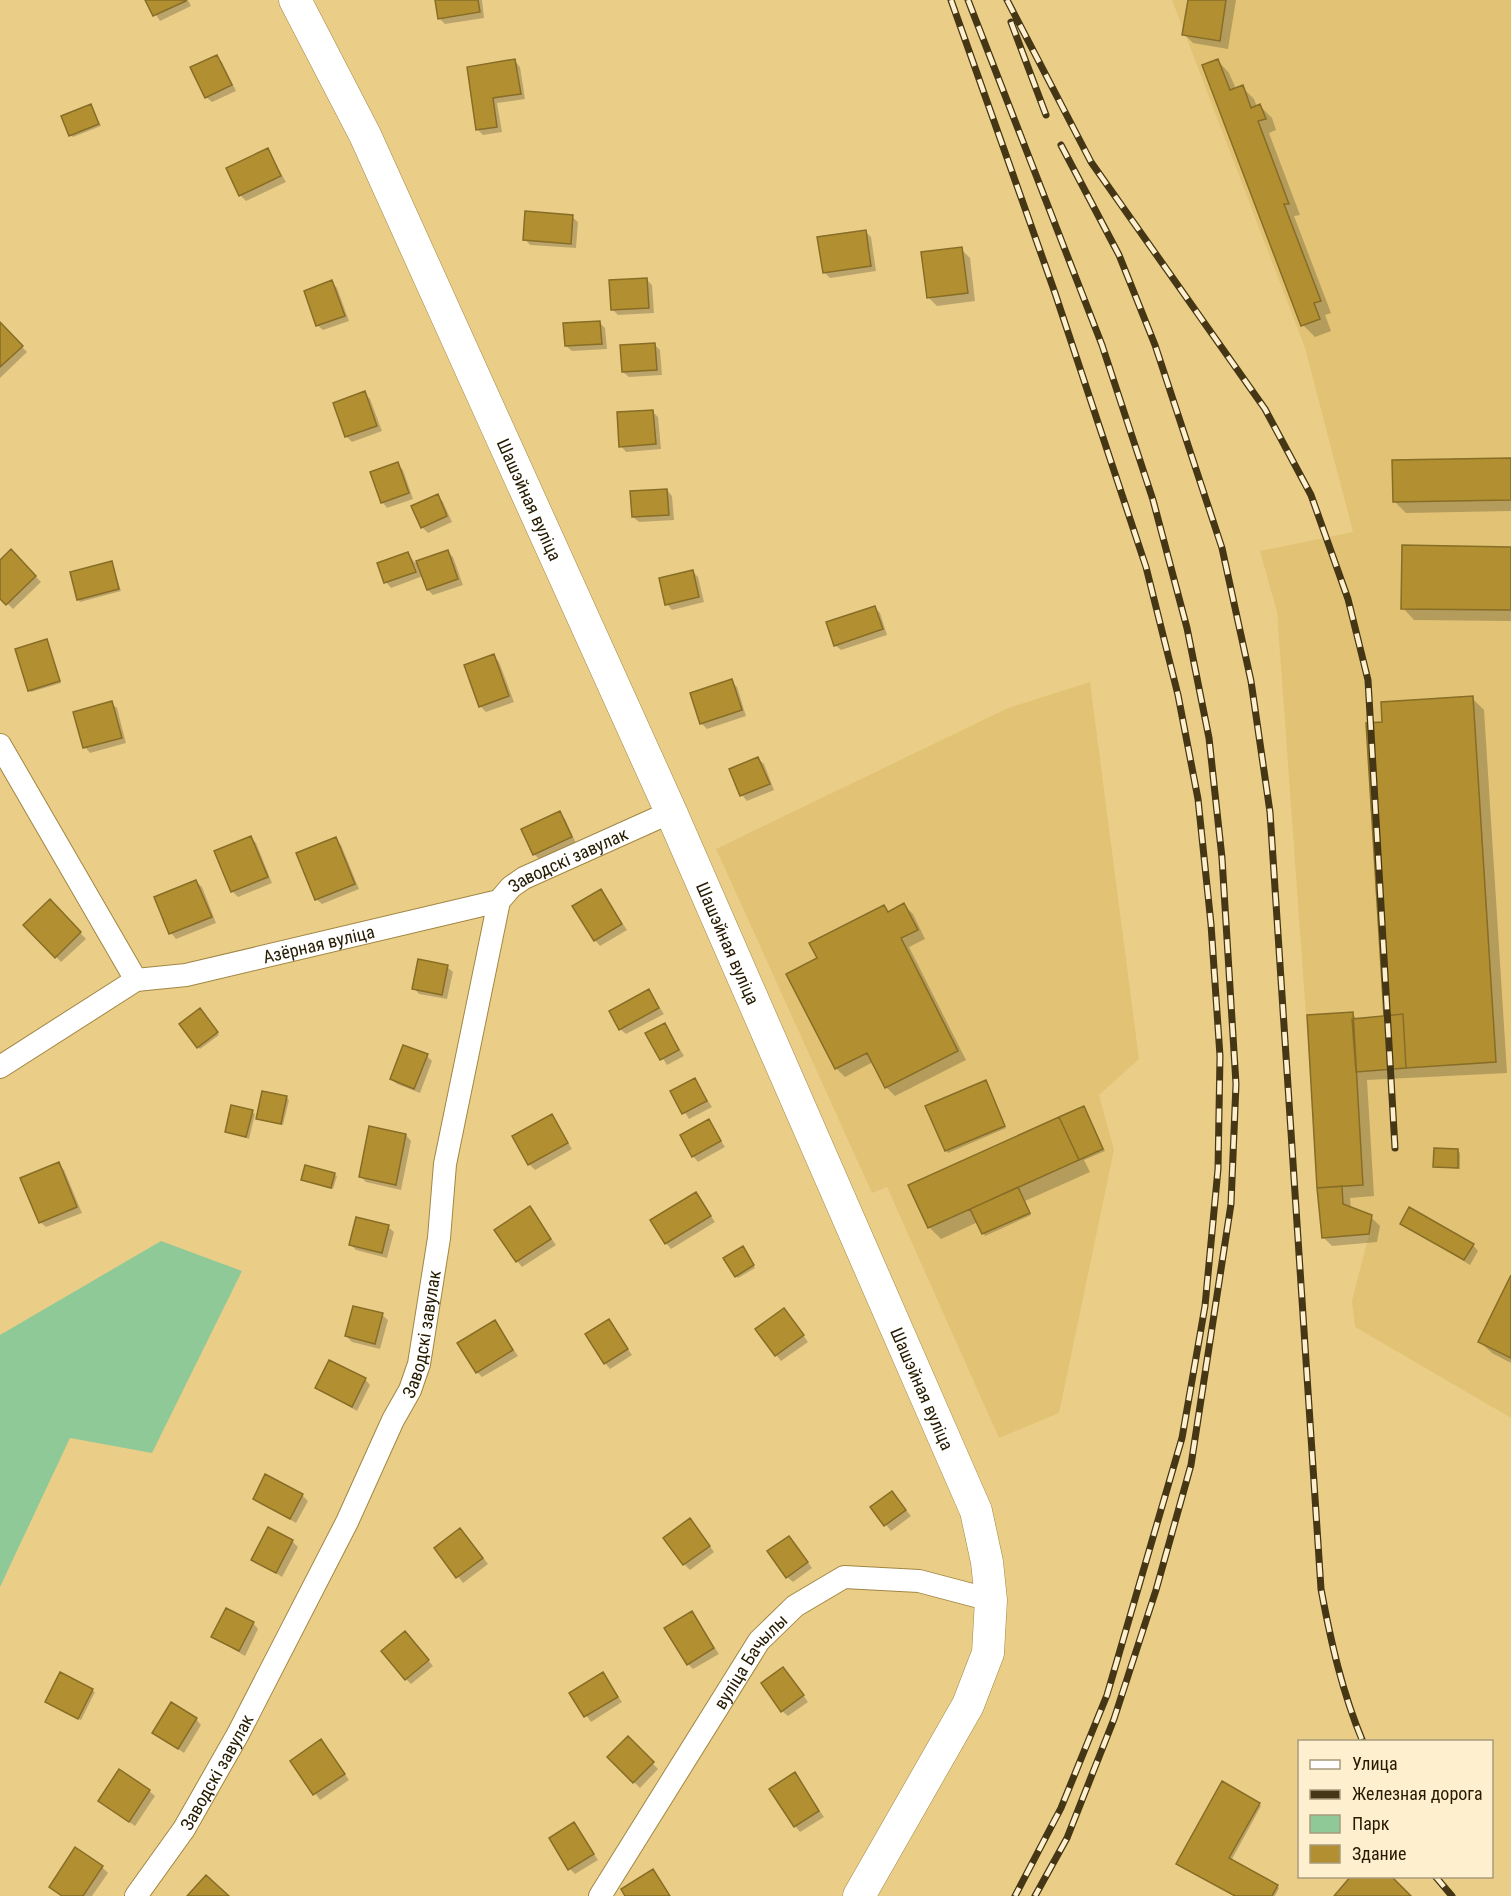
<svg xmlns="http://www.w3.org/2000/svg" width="1511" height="1896" viewBox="0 0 1511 1896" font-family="'Roboto Condensed',sans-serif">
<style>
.built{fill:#e2c375}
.green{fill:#90c998}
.shadow{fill:#0003}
.building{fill:#b29031;stroke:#876d26;stroke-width:1.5}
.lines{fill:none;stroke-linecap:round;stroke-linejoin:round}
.street-casing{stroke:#a18642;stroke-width:24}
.secondary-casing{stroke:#a18642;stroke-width:33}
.street{stroke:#fff;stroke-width:22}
.secondary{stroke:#fff;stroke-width:32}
.rail-casing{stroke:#453715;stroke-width:7}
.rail{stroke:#fef0ce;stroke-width:4.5;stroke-dasharray:14;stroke-linecap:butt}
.labels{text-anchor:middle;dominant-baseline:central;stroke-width:5;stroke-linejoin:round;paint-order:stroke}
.street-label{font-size:18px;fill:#261b00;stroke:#fef0ce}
</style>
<rect width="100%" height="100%" fill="#eace88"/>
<path class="built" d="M1172,0H1511V1418L1355,1327L1352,1301L1369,1234L1322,1238L1277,612L1260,551L1353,532L1305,348Z
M1090,682L1139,1059L1099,1095L1114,1150L1059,1413L999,1438L887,1187L872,1193L716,849L1008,708Z"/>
<path class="green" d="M161,1241L242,1271L152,1453L70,1438L0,1587V1335Z"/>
<path class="shadow" d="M147,0H188L191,6L160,21Z
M437,0H482L484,18L445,24L439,18Z
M1189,0H1236L1228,49L1193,43L1184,34Z
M217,57L222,62L236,91L212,102L206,97Z
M515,61L520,67L525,99L497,103L502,132L483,135L478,130L468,68Z
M1218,61L1229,73L1236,89L1242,87L1254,99L1257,107L1260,106L1272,118L1276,130L1269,133L1300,215L1294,216L1331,313L1325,315L1331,331L1315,337L1303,325L1204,66Z
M91,105L101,126L73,137L70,135Z
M268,150L286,182L246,201L240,195Z
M572,217L578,222L576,248L530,245L525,239Z
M865,231L871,237L876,271L830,278L824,272Z
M961,249L970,258L975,301L937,306L928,297Z
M646,279L652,285L654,313L618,315L612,309Z
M332,282L337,288L349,321L323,330L317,325Z
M600,323L605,328L607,349L572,351L566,346Z
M0,324L27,352L0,378Z
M654,344L660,350L662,375L629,377L623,372Z
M364,393L370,399L382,431L352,442L346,436Z
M653,412L658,417L661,449L626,452L621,446Z
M1511,459V511L1406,513L1394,501Z
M397,464L403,470L413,499L387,508L382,502Z
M667,490L672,496L674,520L639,522L633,517Z
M438,496L443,502L452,522L428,533L422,527Z
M1511,549V621L1414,620L1403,608Z
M11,551L41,582L13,609L0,596V562Z
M447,552L453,557L463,585L433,595L428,590L423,576L391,588L386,582L408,553L415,563Z
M112,563L121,591L80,602L78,599Z
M692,571L698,577L704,602L672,610L667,604Z
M874,607L880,613L887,635L841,650L835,645Z
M47,641L61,683L31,692L29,690Z
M494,656L499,662L514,702L486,712L480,706Z
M731,681L737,687L746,716L707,729L701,723Z
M1472,698L1484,710L1507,1073L1367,1080L1374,1196L1350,1198L1351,1209L1371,1217L1380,1226L1377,1242L1332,1246L1323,1237L1352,1014L1358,1020L1388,1017L1384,723Z
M111,703L117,708L126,743L90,753L85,747Z
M758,759L764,764L774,790L747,801L742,795L731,770Z
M559,813L565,819L576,843L540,860L534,854L523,830Z
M251,838L256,843L272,883L238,897L232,891Z
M336,839L341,845L359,889L322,904L316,899Z
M196,882L202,887L216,923L176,939L171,933Z
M600,891L627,930L600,946L595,940Z
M50,901L86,939L61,962L25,925Z
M904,905L913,914L925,939L909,947L966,1060L895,1096L886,1087L873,1062L845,1077L836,1068L819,959L884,907L889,913Z
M447,967L453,972L447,999L419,994L414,988Z
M649,991L664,1014L626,1034L620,1029Z
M202,1012L219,1035L200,1049L198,1047Z
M665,1025L684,1056L667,1065L647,1034Z
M427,1056L432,1061L420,1093L397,1084L391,1079Z
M695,1080L712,1107L689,1119L672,1092Z
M985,1082L1006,1128L948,1153L946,1150Z
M286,1097L289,1100L283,1125L257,1118Z
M1084,1107L1105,1151L1084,1160L1090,1172L1025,1201L1031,1215L985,1236L978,1222L941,1239L929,1227Z
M252,1112L255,1114L249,1139L226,1131Z
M552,1116L572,1149L535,1170L529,1164Z
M708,1121L725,1147L698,1162L693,1156Z
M406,1135L411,1141L401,1190L366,1182L360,1176Z
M1458,1151L1460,1153V1169L1435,1166Z
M59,1164L64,1170L82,1213L46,1227L40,1222Z
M334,1174L337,1176L333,1189L303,1179Z
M696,1194L715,1222L671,1249L666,1243Z
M530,1208L556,1245L522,1267L517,1261Z
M1402,1223L1473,1245L1478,1251L1470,1265Z
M388,1227L394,1232L387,1258L356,1250L350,1244Z
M745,1250L755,1268L738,1278L736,1276Z
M1511,1279V1363L1492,1353L1480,1342Z
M382,1315L388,1320L380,1349L352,1342L346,1336Z
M789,1315L808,1342L781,1361L776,1355Z
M609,1321L632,1355L610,1369L605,1363Z
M495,1322L518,1356L482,1377L477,1372Z
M365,1379L370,1385L357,1411L317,1388Z
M892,1493L911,1516L891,1531L872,1507Z
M302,1495L308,1501L296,1523L254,1499Z
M690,1520L714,1552L690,1570L684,1564Z
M466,1535L488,1564L463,1583L436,1548Z
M292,1541L298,1547L282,1577L253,1559Z
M794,1543L812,1568L793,1582L787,1577Z
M692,1613L719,1654L693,1669L688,1664Z
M253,1623L258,1629L245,1656L213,1637Z
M410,1639L433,1666L411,1684L406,1679Z
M61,1674L95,1692L81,1720L49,1704Z
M603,1674L622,1702L591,1722L571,1693Z
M788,1674L808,1702L788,1716L782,1711Z
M196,1719L201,1725L184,1753L154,1733Z
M628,1738L658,1769L640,1788L609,1757Z
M321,1741L349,1780L320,1800L292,1761Z
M795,1774L824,1817L800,1832L795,1826Z
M149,1791L155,1796L135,1826L100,1801Z
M1259,1804L1261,1806L1231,1861L1277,1886L1279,1888L1275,1896H1235L1180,1866Z
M574,1824L598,1860L575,1874L570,1869Z
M102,1867L108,1873L92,1896H61L51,1887Z"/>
<path class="building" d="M145,0H186V1L153,16Z
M435,0H478L480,12L438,19Z
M1188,0H1226L1220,41L1182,35Z
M217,55L232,85L205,98L190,67Z
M515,59L521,94L493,98L497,127L476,130L467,67Z
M1218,59L1230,90L1243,85L1251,108L1260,104L1266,119L1258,121L1289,204H1284L1321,301L1314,303L1320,319L1301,326L1202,65Z
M91,104L99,124L69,136L61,116Z
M268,148L281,176L239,196L226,168Z
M525,211L573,215L571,244L523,240Z
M866,230L871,266L823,273L817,237Z
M962,247L968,293L927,298L921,252Z
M647,278L649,308L611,310L609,280Z
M332,280L345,316L316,326L304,291Z
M600,321L602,344L565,346L563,323Z
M0,322L23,346L0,367Z
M655,343L657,370L622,372L620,345Z
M365,391L377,426L345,437L333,403Z
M653,410L656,444L619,447L617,412Z
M1511,458V500L1393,502L1392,460Z
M398,462L409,493L381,503L370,472Z
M667,489L669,515L632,517L630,491Z
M438,494L447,516L421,528L411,506Z
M1402,545L1511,547V610L1401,609Z
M11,549L36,576L6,605L0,599V560Z
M448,550L458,579L427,590L416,561Z
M408,552L416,572L384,583L377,563Z
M112,561L119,589L77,600L70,572Z
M693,570L699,597L665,605L659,578Z
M875,606L883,629L834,646L826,622Z
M47,639L60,681L28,691L15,649Z
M494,654L509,696L479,707L464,665Z
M732,679L742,710L700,724L690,693Z
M1473,696L1496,1062L1406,1068L1403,1014L1384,1016L1366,723L1382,722L1381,702Z
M112,701L122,738L83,748L73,712Z
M758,757L770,784L740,796L729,769Z
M560,811L572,837L533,855L521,829Z
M251,836L268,877L231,892L214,851Z
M336,837L355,884L315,900L296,853Z
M196,880L212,917L169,934L154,897Z
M601,889L622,924L594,941L572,906Z
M50,899L81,932L55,958L23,925Z
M904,903L918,930L901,938L958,1051L885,1088L867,1053L835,1069L786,974L817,958L809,943L884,905L888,912Z
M418,959L448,965L442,995L412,989Z
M649,989L659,1008L619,1030L609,1011Z
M200,1008L218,1032L197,1048L179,1024Z
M1353,1012L1363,1185L1317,1188L1307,1015Z
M1403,1014L1406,1068L1356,1072L1352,1019Z
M665,1023L679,1050L660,1060L645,1033Z
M403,1045L428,1054L414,1089L390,1079Z
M695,1078L707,1101L682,1114L670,1091Z
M986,1080L1005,1126L945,1151L925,1106Z
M262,1091L287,1096L281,1124L256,1119Z
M231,1105L253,1110L246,1137L225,1132Z
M1084,1106L1103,1149L1079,1160L1059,1117Z
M552,1114L568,1143L528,1165L512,1136Z
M1059,1117L1079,1160L928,1228L908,1185Z
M709,1119L721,1141L692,1157L680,1135Z
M369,1126L406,1134L396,1185L359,1177Z
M1434,1148L1458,1149V1168L1433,1167Z
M59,1162L77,1207L39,1223L20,1178Z
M305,1165L335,1173L331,1188L301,1180Z
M1342,1186L1343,1204L1372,1215L1369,1234L1322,1238L1317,1188Z
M1018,1187L1030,1213L982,1234L970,1209Z
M696,1192L711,1216L665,1244L650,1220Z
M530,1206L551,1239L516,1262L494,1230Z
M1409,1207L1474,1244L1464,1260L1400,1224Z
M356,1217L389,1225L382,1253L349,1245Z
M743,1246L754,1265L735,1277L723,1258Z
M1511,1275V1358L1478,1342Z
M353,1306L383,1313L375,1344L345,1336Z
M784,1308L804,1335L775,1356L755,1329Z
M609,1319L628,1349L604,1364L585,1334Z
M495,1320L513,1350L476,1373L457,1343Z
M329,1360L366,1378L352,1407L315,1388Z
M265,1474L303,1494L290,1519L253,1499Z
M892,1491L906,1510L884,1526L870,1507Z
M690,1518L710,1546L683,1565L663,1538Z
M268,1527L293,1540L276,1573L251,1560Z
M460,1528L483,1558L456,1578L434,1548Z
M789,1536L808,1562L786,1578L767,1551Z
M226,1608L254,1622L239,1651L211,1637Z
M692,1611L714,1648L687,1665L664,1628Z
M405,1631L429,1660L405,1680L381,1651Z
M783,1667L804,1695L781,1712L761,1683Z
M60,1672L93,1689L78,1719L45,1702Z
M603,1672L618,1697L584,1717L569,1693Z
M171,1702L197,1718L178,1749L152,1733Z
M628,1736L654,1762L633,1783L607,1757Z
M321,1739L345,1774L313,1795L290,1761Z
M119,1769L150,1790L129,1822L98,1801Z
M795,1772L819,1811L794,1827L769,1789Z
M1222,1781L1260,1803L1229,1858L1278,1885L1272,1896H1235L1176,1864Z
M574,1822L594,1854L568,1870L549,1838Z
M75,1847L103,1866L83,1896H62L49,1887Z
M653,1869L670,1896H625L621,1889Z
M206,1875L229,1896H187Z
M1351,1876H1391L1411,1896H1334Z"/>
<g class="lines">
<defs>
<g id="street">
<path id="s1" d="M0,745L136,980L186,975L499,901"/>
<path d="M0,1067L136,980"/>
<path id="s2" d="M136,1896L184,1829L238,1734L347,1522L393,1420L410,1390L419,1364L439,1238L445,1164L499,901L511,887L524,878L671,812"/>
<path id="s3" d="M600,1896L759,1641L795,1606L844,1577L919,1581L991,1600"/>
</g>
<g id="secondary">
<path id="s4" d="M295,0L365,135L671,812L976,1511L987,1562L991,1600L988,1653L968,1705L859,1896"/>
</g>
</defs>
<use href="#street" class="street-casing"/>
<use href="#secondary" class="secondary-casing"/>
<use href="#street" class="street"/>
<use href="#secondary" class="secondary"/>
<defs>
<path id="rail" d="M951,0L1055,293L1146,567L1178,695L1198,799L1211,924L1220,1056L1218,1169L1205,1306L1182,1438L1107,1695L1061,1808L1015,1896
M968,0L1102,345L1153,500L1187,628L1209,738L1222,858L1236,1084L1231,1204L1191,1465L1156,1590L1114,1719L1067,1838L1035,1896
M1007,0L1091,162L1265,409L1311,495L1348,599L1368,680L1395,1148
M1011,22L1046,115
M1061,145L1119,255L1155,345L1222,548L1251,681L1270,812L1321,1589C1331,1642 1342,1692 1363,1742
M1435,1876L1452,1896"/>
</defs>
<use href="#rail" class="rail-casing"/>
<use href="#rail" class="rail"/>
</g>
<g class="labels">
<g class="street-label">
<text stroke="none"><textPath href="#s4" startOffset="552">Шашэйная вуліца</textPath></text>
<text stroke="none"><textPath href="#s2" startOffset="1156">Заводскі завулак</textPath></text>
<text stroke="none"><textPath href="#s4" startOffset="1038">Шашэйная вуліца</textPath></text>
<text stroke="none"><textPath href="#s1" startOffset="458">Азёрная вуліца</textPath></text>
<text stroke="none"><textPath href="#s2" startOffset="634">Заводскі завулак</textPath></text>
<text stroke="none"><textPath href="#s4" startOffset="1524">Шашэйная вуліца</textPath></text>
<text stroke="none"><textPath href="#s3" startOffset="279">вуліца Бачылы</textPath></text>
<text stroke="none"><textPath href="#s2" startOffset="148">Заводскі завулак</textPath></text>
</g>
</g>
<rect x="1298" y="1740" width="195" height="138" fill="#fef0ce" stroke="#a89b7c" stroke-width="1.5"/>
<rect x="1310" y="1760" width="30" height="9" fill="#ffffff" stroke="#a89b7c" stroke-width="1.5"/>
<text x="1352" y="1770" font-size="18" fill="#261b00">Улица</text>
<rect x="1310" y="1790" width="30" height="9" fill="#453715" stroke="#a89b7c" stroke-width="1.5"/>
<text x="1352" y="1800" font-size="18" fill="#261b00">Железная дорога</text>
<rect x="1310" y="1815" width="30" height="18" fill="#90c998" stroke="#a89b7c" stroke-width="1.5"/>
<text x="1352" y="1830" font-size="18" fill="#261b00">Парк</text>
<rect x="1310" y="1845" width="30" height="18" fill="#b29031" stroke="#a89b7c" stroke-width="1.5"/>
<text x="1352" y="1860" font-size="18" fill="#261b00">Здание</text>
</svg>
